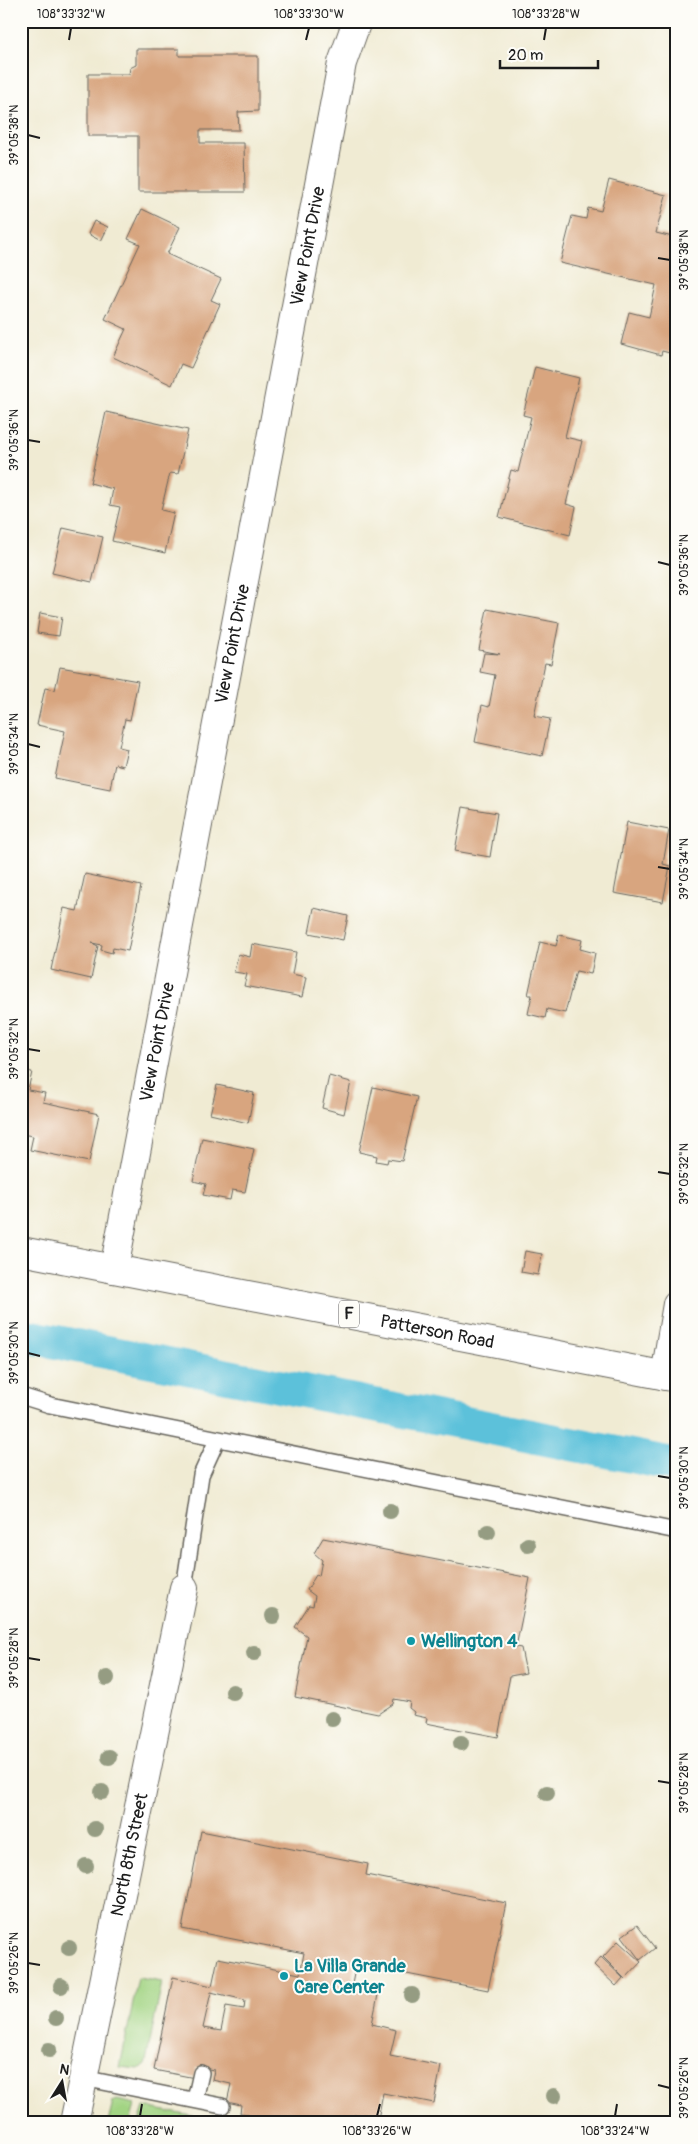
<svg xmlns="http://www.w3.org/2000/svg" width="698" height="2144" viewBox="0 0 698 2144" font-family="Pangolin,sans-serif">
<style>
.green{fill:#a2d483;stroke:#5f7850}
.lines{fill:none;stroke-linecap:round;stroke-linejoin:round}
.canal{stroke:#5cc1da;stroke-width:34}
.building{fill:#d8a57f;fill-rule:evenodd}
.lane-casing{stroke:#66645c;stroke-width:18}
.street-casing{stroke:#66645c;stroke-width:30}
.primary-casing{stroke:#66645c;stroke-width:30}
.lane{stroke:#fff;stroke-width:15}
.street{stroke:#fff;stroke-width:28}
.primary{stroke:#fff;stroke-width:28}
.tree{fill:#959c82}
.ticks{fill:none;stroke:#1c1c1c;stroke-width:2}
.culture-dot{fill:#0f9aa8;stroke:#fdfcf7;stroke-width:2}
.labels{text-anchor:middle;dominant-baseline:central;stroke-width:4;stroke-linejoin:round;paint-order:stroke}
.shield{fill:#fdfcf7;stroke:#605f5e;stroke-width:1}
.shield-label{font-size:16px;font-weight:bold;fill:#1c1c1c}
.street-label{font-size:18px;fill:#1c1c1c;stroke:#fdfcf7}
.culture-label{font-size:18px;font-weight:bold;fill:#0d838f;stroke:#fdfcf7;text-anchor:start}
.neatline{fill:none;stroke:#1c1c1c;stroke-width:2}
.ticks-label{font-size:12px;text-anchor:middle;fill:#1c1c1c}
</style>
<rect width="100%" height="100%" fill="#fdfcf7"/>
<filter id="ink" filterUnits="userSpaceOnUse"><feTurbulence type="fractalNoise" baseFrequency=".02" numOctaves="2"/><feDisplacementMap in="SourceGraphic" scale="10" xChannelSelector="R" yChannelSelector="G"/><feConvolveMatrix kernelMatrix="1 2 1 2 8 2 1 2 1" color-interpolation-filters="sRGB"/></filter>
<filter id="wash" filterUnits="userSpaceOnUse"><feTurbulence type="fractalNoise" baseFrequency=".0096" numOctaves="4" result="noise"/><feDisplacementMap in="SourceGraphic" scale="20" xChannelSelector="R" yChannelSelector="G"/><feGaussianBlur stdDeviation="1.12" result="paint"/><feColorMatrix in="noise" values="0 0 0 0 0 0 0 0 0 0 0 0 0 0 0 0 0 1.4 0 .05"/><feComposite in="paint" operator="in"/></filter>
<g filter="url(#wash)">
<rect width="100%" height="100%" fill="#f0ebd3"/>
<path class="green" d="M138,1978L162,1982L145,2066L138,2069L120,2067Z
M117,2100L135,2104L130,2123H108L113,2102Z
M144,2107L229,2123H139Z"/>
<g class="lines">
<path class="canal" d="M21,1335L677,1465"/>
</g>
<g id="blocks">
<path class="building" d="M136,49H179V56H258V111L238,112L239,130H200V143H244L245,192H138V136H88V74H129L130,68L136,65Z
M609,180L666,195L656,233L677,238V355L662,351L661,355L621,344L629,312L649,317L656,285L560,263L572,216L586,219L588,208L601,211Z
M142,209L180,227L167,254L221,279L211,300L220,304L191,368L181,364L172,385L113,357L126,329L105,319L140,244L128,239Z
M94,221L108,227L101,241L88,234Z
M535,367L579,378L565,437L582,441L566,504L576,507L570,535L499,517L511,470L518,472L531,417L523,415Z
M106,412L188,430L178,474L170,473L161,510L174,513L165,553L112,541L120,507L110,505L113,489L90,483Z
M63,528L103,537L92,582L52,573Z
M487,609L559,623L551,664L545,663L534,716L550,719L542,756L475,742L482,705L489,707L495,675L480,672L484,653L500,654L479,650Z
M40,613L62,617L59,636L37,633Z
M60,667L138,681L130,720L125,719L119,747L127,749L123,766L115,764L110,789L55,778L65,731L37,725L45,688L55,690Z
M463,807L497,813L490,857L455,851Z
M627,822L669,830L663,864L670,866L663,902L614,893Z
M85,874L141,886L128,951L113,948L112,953L101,950L102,945L92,943L98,946L91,979L51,970L64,908L77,911Z
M314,908L348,916L343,940L309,933Z
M559,935L582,940L580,949L595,953L591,974L576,971L565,1013L547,1009L545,1018L528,1014L532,995H528L540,942L556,946Z
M252,944L296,952L292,974L306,977L302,997L244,986L247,974L234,972L238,954L250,957Z
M21,1070L32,1072L28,1090L45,1093L43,1102L99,1114L89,1162L30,1150L33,1136L21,1134Z
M329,1076L351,1082L344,1114L322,1108Z
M217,1085L254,1093L248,1123L210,1114Z
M373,1087L417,1097L402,1161L388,1159L387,1163L376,1161L377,1156L359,1152Z
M202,1138L254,1149L245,1192L232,1190L230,1200L203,1195L206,1184L193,1181Z
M525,1251L542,1254L538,1275L521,1272Z
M323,1538L530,1578L516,1647L521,1648L526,1673L510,1676L498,1737L426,1723L427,1718L413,1715L414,1712L409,1708L410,1702L394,1699L393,1704L378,1714L295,1697L307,1636L295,1627L309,1605L313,1606L315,1596L307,1590L316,1575L319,1576L322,1560L314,1553Z
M201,1831L368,1864L366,1875L506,1903L488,1990L356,1964L352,1984L379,1990L372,2024L396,2030L390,2056L441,2066L434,2103L383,2093L378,2119L354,2115L353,2123H246L248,2114L240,2113L241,2105L227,2102L231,2084L212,2080L214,2070L197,2067L195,2078L154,2070L173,1977L212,1986L218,1958L300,1974L304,1953L182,1929ZM211,1992L245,2000L244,2009L226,2006L221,2031L203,2028Z
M637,1925L655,1948L640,1960L622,1936Z
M618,1941L641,1962L625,1979L603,1957Z
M601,1957L623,1978L616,1986L594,1965Z"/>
</g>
</g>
<g filter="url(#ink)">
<use href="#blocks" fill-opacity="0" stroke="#66645c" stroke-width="1"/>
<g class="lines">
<defs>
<path id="lane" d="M21,1396L50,1405L677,1531
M184,1588L201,1475L217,1440
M83,2078L222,2106
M195,2100L201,2073"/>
<g id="street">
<path id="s1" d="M114,1269L342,63L357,21"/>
<path d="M665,1376L677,1304"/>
<path id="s2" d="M74,2123L184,1588"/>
</g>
<g id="primary">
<path id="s3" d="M21,1251L677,1378"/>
</g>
</defs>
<use href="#lane" class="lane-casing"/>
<use href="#street" class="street-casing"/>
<use href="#primary" class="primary-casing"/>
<use href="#lane" class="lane"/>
<use href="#street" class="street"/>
<use href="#primary" class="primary"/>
</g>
<g class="tree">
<circle cx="390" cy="1511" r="8"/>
<circle cx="488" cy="1532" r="8"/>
<circle cx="528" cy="1545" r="8"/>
<circle cx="273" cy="1616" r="8"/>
<circle cx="254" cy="1653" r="8"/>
<circle cx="107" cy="1678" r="8"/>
<circle cx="233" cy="1692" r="8"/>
<circle cx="332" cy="1719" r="8"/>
<circle cx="461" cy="1743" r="8"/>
<circle cx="109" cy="1757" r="8"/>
<circle cx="102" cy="1792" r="8"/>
<circle cx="547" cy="1793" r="8"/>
<circle cx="95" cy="1829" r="8"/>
<circle cx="86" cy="1866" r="8"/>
<circle cx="69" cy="1948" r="8"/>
<circle cx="61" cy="1986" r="8"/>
<circle cx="412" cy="1995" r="8"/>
<circle cx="56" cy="2018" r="8"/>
<circle cx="49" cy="2050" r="8"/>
<circle cx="554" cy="2096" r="8"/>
</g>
</g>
<path class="ticks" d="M69,40L71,28M306,40L309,28M544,40L546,28M28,135L40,138M658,258L670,260M28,440L40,442M658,562L670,565M28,744L40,747M658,867L670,869M28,1049L40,1051M658,1172L670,1174M28,1353L40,1356M658,1476L670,1478M28,1658L40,1660M658,1781L670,1783M28,1963L40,1965M658,2085L670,2088M140,2116L142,2104M377,2116L380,2104M615,2116L617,2104"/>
<g class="culture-dot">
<circle cx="411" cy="1641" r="5"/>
<circle cx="284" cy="1976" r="5"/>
</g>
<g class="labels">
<rect class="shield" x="339" y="1300.5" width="20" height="27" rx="4"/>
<g class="shield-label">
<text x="349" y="1314">F</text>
</g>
<g class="street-label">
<text stroke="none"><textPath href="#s1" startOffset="1041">View Point Drive</textPath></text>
<text stroke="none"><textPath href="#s1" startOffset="636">View Point Drive</textPath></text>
<text stroke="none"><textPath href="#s1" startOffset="231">View Point Drive</textPath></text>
<text stroke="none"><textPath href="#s3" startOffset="424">Patterson Road</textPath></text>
<text stroke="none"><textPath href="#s2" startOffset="274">North 8th Street</textPath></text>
</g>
<g class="culture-label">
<text x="421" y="1641">Wellington 4</text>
<text x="294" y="1966">La Villa Grande<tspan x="294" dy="21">Care Center</tspan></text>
</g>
</g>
<rect width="698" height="2144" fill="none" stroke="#fdfcf7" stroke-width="55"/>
<g transform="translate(62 2082) rotate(11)" stroke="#fdfcf7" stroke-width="4" paint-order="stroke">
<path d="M0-4L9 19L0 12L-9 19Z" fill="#1c1c1c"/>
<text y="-8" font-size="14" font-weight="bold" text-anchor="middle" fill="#1c1c1c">N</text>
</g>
<path d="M500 60v8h98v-8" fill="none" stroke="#1c1c1c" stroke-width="2.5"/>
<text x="508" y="60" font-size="15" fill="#1c1c1c" stroke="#fdfcf7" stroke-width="4" paint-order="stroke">20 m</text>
<rect x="28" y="28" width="642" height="2088" class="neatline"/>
<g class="ticks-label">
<text x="71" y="18">108°33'32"W</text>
<text x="309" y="18">108°33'30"W</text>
<text x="546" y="18">108°33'28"W</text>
<text transform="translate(14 135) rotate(-90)" y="4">39°05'38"N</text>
<text transform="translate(684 260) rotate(-90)" y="4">39°05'38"N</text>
<text transform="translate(14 440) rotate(-90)" y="4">39°05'36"N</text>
<text transform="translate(684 565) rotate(-90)" y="4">39°05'36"N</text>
<text transform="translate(14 744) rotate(-90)" y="4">39°05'34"N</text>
<text transform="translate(684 869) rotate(-90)" y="4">39°05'34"N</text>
<text transform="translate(14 1049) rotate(-90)" y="4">39°05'32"N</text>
<text transform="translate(684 1174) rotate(-90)" y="4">39°05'32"N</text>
<text transform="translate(14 1353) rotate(-90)" y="4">39°05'30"N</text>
<text transform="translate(684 1478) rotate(-90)" y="4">39°05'30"N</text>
<text transform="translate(14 1658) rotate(-90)" y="4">39°05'28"N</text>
<text transform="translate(684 1783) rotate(-90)" y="4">39°05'28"N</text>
<text transform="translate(14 1963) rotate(-90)" y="4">39°05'26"N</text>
<text transform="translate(684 2088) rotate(-90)" y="4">39°05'26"N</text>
<text x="140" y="2135">108°33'28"W</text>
<text x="377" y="2135">108°33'26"W</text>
<text x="615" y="2135">108°33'24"W</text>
</g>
</svg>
